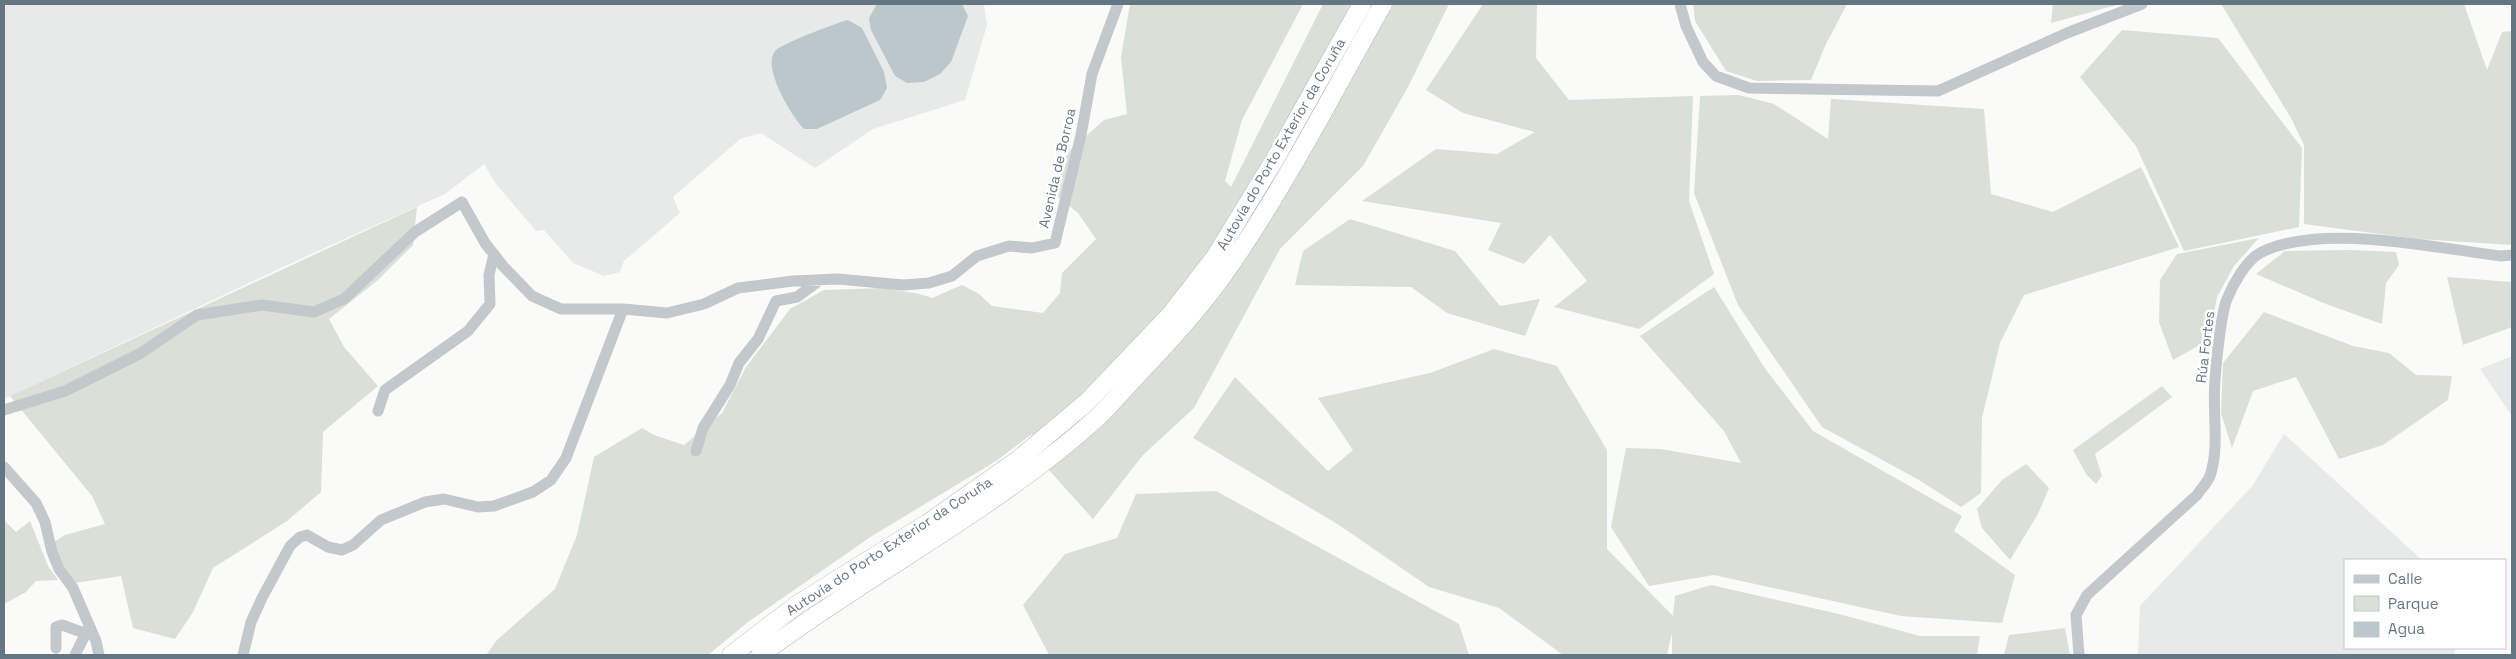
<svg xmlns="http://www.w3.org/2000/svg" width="2516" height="659" viewBox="0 0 2516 659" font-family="'Space Grotesk',sans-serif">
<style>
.built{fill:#e8e9e9}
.green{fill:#dadfd7}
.water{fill:#bbc7cb}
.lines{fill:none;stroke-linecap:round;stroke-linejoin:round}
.highway-casing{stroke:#b4b9bd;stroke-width:19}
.minor{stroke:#c3c8cc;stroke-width:11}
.highway{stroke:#fff;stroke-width:18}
.labels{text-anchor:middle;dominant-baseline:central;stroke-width:5;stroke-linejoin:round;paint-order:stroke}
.street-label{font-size:14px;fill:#657683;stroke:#fff}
</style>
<rect width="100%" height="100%" fill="#fafaf8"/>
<path class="built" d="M4,4H984L987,25L965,100L873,129L815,168L761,133L740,139L673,197L680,213L624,261L620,272L604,276L573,263L544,230L536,231L496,184L484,164L445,194L298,260L4,399Z
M2512,356V416L2480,369Z
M2284,434L2422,560H2345V648H2456L2454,655H2138L2140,606L2253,485Z"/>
<path class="green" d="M1130,4H1303L1242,120L1225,181L1231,187L1323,4H1449L1408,87L1363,166L1280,249L1194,408L1143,455L1093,519L1048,469L1032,434L996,461L872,536L748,622L708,655H486L497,640L555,589L577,535L594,457L642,428L654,435L684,445L722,413L746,367L790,309L824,290L883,288L920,294L932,298L962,285L979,294L992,306L1043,313L1060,293L1062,273L1096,239L1078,213L1055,195L1067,153L1104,120L1127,114L1121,57Z
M1483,4H1537L1536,58L1569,100L1693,96L1689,201L1714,274L1639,329L1554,307L1587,281L1550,235L1524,264L1488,250L1501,223L1362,201L1436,149L1497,154L1535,132L1463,113L1426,90Z
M1693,4H1847L1825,46L1811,80L1757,81L1726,71L1695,21Z
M2053,4H2120L2051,23Z
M2221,4H2464L2487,70L2502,32L2512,31V245L2418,239L2304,224V145L2291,118Z
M2122,30L2218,38L2302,148L2299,227L2184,251L2136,146L2080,77Z
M1739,95L1774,104L1828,139L1831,99L1984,109L1991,194L2053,212L2141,167L2179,247L2024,295L2000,343L1982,418L1981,493L1961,507L1919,480L1822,427L1738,305L1694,193L1700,96Z
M417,207L413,245L378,280L329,319L344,347L378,386L323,432L321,492L287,521L213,568L193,612L175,639L133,628L121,576L75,583L59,559L54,542L65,535L105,524L92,496L10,396Z
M1350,219L1455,251L1500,306L1540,299L1525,336L1447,313L1411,287L1295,285L1303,251Z
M2259,238L2234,266L2217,297L2209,340L2173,360L2159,322L2160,280L2177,254Z
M2350,250L2396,252L2399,265L2386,283L2382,324L2326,304L2256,274L2285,251Z
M2447,277L2512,282V327L2463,345Z
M1714,287L1764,367L1813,431L1962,516L1954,531L2015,575L2002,623L1901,616L1714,575L1649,586L1611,527L1626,448L1661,449L1741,463L1724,431L1640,336Z
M2264,312L2353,346L2389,353L2416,375L2452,376L2448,400L2383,445L2339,459L2296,377L2253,391L2232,448L2221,413L2223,363Z
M1494,349L1557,366L1607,450V549L1673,616L1675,596L1711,585L1839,614L1920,636H1980L1977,655H1672V633L1667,655H1563L1499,608L1429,587L1339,525L1193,438L1235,377L1328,471L1353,450L1318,398L1430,373Z
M2162,386L2172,397L2095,454L2102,476L2096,484L2086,474L2073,450Z
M2026,464L2049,488L2038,514L2010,560L1982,528L1977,509L2002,480Z
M1216,491L1459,624L1469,655H1049L1023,605L1065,554L1117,538L1136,494Z
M4,520L16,532L30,521L48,566L58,580L36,581L26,592L4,604Z
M2065,628L2070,655H2004L2009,635Z"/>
<path class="water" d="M877,4H962L968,16L951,62L940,74L924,82L907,83L895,76L871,30L869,18Z
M848,20L862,28L884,72L887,88L880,100L817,129H804C792,117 760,65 776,50C784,43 836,23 848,20Z"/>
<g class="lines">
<defs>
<path id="highway" d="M731,655L798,604L928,523L1019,459L1087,402L1171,314L1215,257L1275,159L1362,4
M760,655C871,572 996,510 1099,416C1113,402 1126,387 1140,372C1172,339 1203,305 1229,267C1287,183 1333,92 1383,4"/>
</defs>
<use href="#highway" class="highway-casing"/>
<path class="minor" d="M1680,4L1686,26L1703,62L1716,76L1749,88L1938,91L2067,33L2142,4
M4,410L65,391L141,353L197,315L262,305L314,312L344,299L415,232L462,202L485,243L503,266L532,296L561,309H623L667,313L704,304L738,288L793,281L838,279L903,285L929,283L952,276L977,256L1009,246L1032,248L1055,243L1081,135L1092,74L1118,4
M378,411L385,390L468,331L490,304L489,275L494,254
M696,451L703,428L730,385L739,363L758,339L776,301L797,297L820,280
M4,467L36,503L45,522L52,552L59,569L73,588L96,641L99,655
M56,648V627L62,625L87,634
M75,655L88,629
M243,655L251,622L262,598L290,546L300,537L307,535L328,547L342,550L353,545L381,520L425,502L444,499L478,507L494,506L533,492L551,480L566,458L623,309
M2079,655L2076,615L2087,595L2197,495C2201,489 2207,483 2210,476C2220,446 2212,412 2215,381C2216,364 2221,313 2227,299C2233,284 2246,261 2260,253C2320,222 2435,248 2501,256L2512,255"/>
<use href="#highway" class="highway"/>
</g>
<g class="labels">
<g class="street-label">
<text transform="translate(1281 144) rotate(-60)">Autovía do Porto Exterior da Coruña</text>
<text transform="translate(1057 168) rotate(-77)">Avenida de Borroa</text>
<text transform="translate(2205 347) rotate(-83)">Rúa Fortes</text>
<text transform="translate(889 546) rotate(-33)">Autovía do Porto Exterior da Coruña</text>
</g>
</g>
<rect width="2516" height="659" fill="none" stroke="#657683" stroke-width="10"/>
<rect x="2344" y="559" width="162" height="90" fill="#ffffff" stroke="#c1c8cd"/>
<rect x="2354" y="575" width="25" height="8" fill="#c3c8cc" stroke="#c1c8cd"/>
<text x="2388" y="584" font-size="15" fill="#657683">Calle</text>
<rect x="2354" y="596" width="25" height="15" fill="#dadfd7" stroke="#c1c8cd"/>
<text x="2388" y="609" font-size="15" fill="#657683">Parque</text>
<rect x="2354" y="622" width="25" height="15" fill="#bbc7cb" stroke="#c1c8cd"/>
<text x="2388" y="634" font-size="15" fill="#657683">Agua</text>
</svg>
